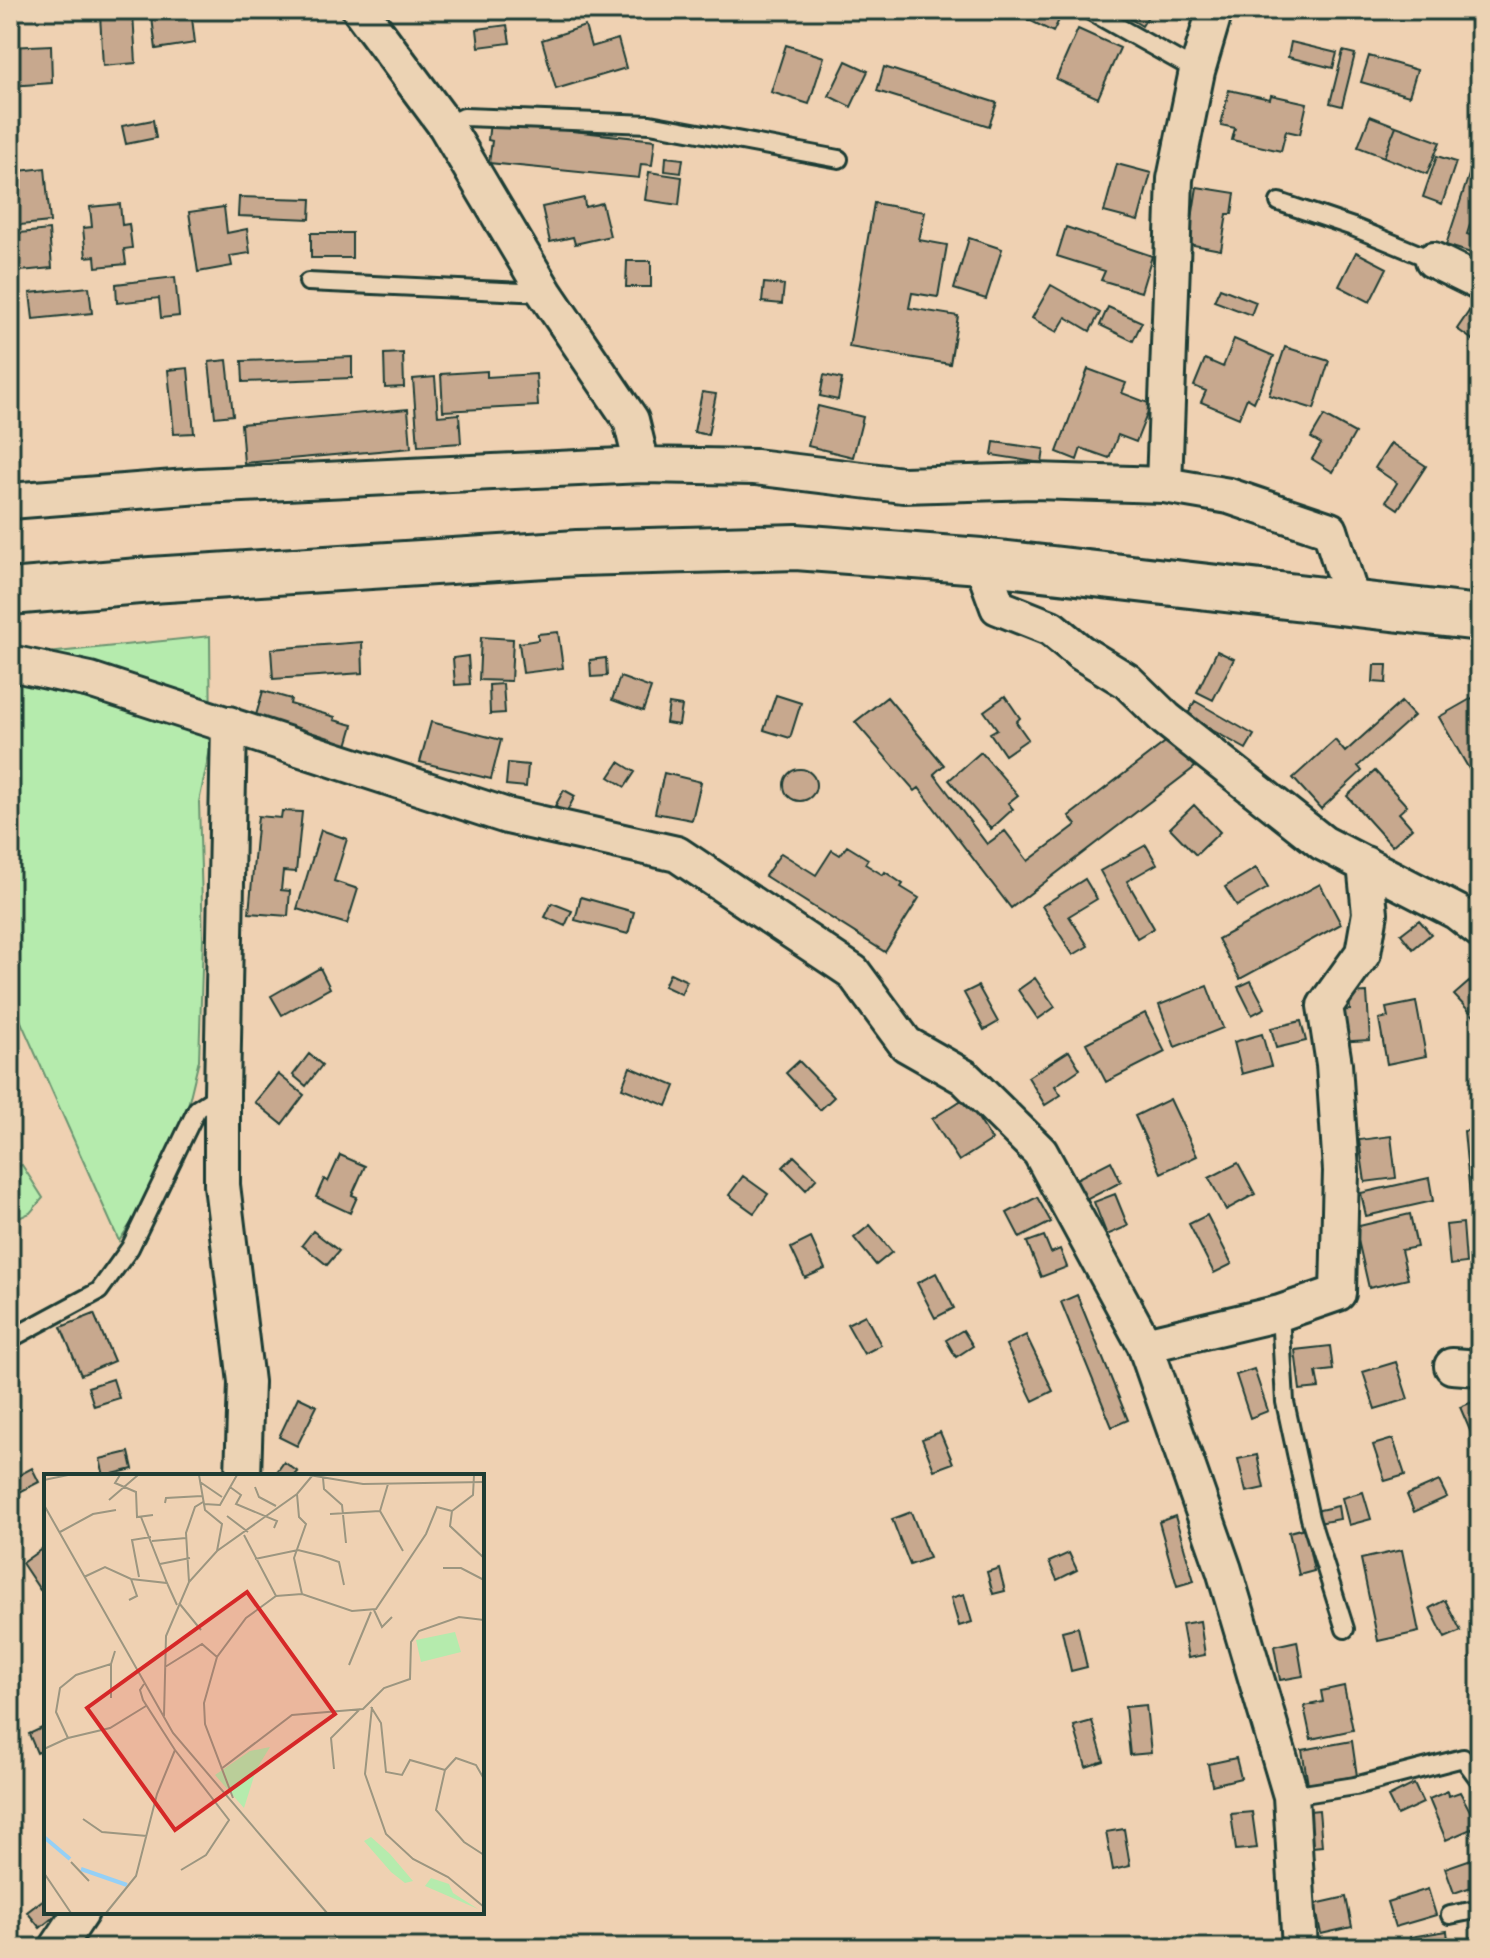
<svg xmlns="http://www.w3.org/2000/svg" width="1490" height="1958" viewBox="0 0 1490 1958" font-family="'Patrick Hand',sans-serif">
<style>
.green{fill:#b5ebad;stroke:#6a9470;stroke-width:2}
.building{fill:#c7a88e;stroke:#1f3d34;stroke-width:2}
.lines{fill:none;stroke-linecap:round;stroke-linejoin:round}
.lane-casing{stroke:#1f3d34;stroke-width:22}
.street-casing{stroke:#1f3d34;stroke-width:40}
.primary-casing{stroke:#1f3d34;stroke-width:50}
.lane{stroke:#ecd3b4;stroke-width:16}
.street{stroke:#ecd3b4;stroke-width:34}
.primary{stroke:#ecd3b4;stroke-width:44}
.inset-river{fill:none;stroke:#95d0f6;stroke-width:4}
.inset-road{fill:none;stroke:#9c9680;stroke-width:2}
.view{fill:#d62828;fill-opacity:0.15;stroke:#d62828;stroke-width:4}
.inset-edge{fill:none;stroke:#1f3d34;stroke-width:4}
</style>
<rect width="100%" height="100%" fill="#efd1b2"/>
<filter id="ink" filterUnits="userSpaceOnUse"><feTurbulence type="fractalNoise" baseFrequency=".0125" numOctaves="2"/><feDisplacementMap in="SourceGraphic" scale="16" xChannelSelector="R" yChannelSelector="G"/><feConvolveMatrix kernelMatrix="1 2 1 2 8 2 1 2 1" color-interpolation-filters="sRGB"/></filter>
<g filter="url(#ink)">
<path class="green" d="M210,636L211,745L199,802L203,939L199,1060L184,1122L147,1199L119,1241L10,997V657Z
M22,1165L43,1198L30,1213L10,1222V1169Z"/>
<path class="building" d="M151,10H191L195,43L156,49Z
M1029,10H1050L1061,16L1053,32L1025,18Z
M1116,10H1152L1142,26Z
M133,13L136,63L103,66L100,15Z
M507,25L510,43L479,47L477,29Z
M585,26L591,47L618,39L626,68L556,89L542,40Z
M1078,29L1120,48L1098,98L1056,79Z
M1291,42L1337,53L1333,68L1288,57Z
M51,45L52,83L10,86V47Z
M786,45L824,57L809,104L771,92Z
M1343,51L1355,54L1342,106L1330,103Z
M1369,56L1417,70L1409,96L1361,82Z
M846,61L868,71L851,107L829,96Z
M884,67L997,103L989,126L877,91Z
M1229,90L1270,99L1271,95L1307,103L1300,134L1286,131L1281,151L1232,140L1235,128L1221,125Z
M1370,116L1396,126L1384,157L1358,147Z
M153,120L156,138L126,144L122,126Z
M490,122L655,140L652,165L641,164L639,178L489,163L492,141L488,140Z
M1396,126L1440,142L1427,174L1384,157Z
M1480,141V195L1467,234L1480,238V256L1446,245Z
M1437,156L1456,162L1442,204L1423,197Z
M666,157L683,159L681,173L665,171Z
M1117,164L1151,173L1138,221L1104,212Z
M45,168L50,222L10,226V172Z
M649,172L682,177L679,205L645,200Z
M1197,187L1235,193L1232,214H1227L1221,250L1188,244Z
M239,197L311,199L310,219L238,216Z
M584,198L585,207L602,203L610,236L575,244L573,237L550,242L542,207Z
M874,203L925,212L919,240L947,245L938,297L912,293L909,308L958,316L950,364L849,347Z
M120,204L122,225L129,224L132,248L124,249L126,264L96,267L95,256L86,257L83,228L92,227L90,207Z
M224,207L227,233L247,229L250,253L230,256L232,266L198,272L189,212Z
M1066,227L1152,256L1141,292L1101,280L1105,271L1057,256Z
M49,230L52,268L10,272V234Z
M311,233H352V258H311Z
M969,238L1002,249L986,299L954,289Z
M1356,252L1387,268L1370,302L1339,286Z
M627,261H651V287H626Z
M175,277L179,316L161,318L159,298L117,303L116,284Z
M764,283L784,285L782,304L762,302Z
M1051,285L1100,313L1090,331L1066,317L1057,332L1032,318Z
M89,287L92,313L33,319L30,293Z
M1220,288L1256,302L1251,315L1214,301Z
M1480,295V345L1457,329Z
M1108,307L1142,322L1133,341L1100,325Z
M1234,339L1274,356L1254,402L1247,398L1239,418L1201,402L1206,391L1194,386L1205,359L1223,367Z
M1285,347L1329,361L1314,409L1269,395Z
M403,353L404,387L385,388L384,354Z
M352,357V378L243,382L242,361Z
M227,360L233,415L215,417L209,362Z
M188,368L194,433L174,434L168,370Z
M1088,369L1126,383L1122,393L1151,404L1136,442L1118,435L1109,458L1081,448L1077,460L1057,452Z
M487,371V377L536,374L538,406L443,411L441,374Z
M824,375L842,379L838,400L820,396Z
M435,377L438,416L459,414L461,443L418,446L413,379Z
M702,392L716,394L708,435L694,432Z
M818,406L863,417L853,457L808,446Z
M408,409L411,448L244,463L241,424Z
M1324,416L1355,433L1333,472L1312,459L1321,444L1311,438Z
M994,442L1044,449L1042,463L992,455Z
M1391,443L1426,466L1398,509L1386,501L1397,483L1375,468Z
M558,632L563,668L523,673L519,643L538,640V634Z
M481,637L513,639L511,681L479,680Z
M362,642L363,673L273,679L271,649Z
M1217,651L1234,659L1213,700L1197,692Z
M468,656L470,684L455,685L453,658Z
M606,658L607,676L591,677L590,660Z
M1374,665H1387L1386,683L1373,682Z
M620,677L651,688L643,711L612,700Z
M503,684L505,713L490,714L489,685Z
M263,691L291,699L290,704L335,717L334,720L353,725L346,749L254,722Z
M776,695L801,703L790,738L764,730Z
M1005,696L1020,718L1016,722L1028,739L1005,755L990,733L997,729L984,711Z
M887,697L944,765L934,774L987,844L1005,831L1028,861L1076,825L1069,816L1172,737L1195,767L1011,908L919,788L915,791L855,722Z
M1474,697L1480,708V788L1439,717Z
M1195,701L1254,735L1246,749L1187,716Z
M1401,702L1414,716L1358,766L1362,771L1321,809L1293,778L1335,740L1345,752Z
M669,704L682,706L679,725L666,723Z
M431,722L501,740L491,779L420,762Z
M981,752L1018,795L1008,803L1013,809L991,829L949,780Z
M619,762L635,772L625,787L609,777Z
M508,763L528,765L526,787L506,785Z
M784 785a16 16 0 1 1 32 0a16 16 0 1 1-32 0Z
M1375,771L1407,806L1399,813L1412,828L1392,846L1347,796Z
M664,773L701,782L692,820L655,813Z
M564,790L575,796L566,813L555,806Z
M1194,805L1220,832L1196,855L1170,828Z
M282,811L302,812L296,872L283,871L281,890L290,891L288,916L249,913L258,816L281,818Z
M321,830L347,839L334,881L358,889L347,924L297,909Z
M1146,845L1157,864L1127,881L1154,928L1137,938L1100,871Z
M847,846L868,859L865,864L883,875L885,872L903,884L901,887L919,898L885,952L765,876L781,853L816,875L832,850L840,855Z
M1256,868L1268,888L1237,906L1225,887Z
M1085,879L1097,899L1069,916L1088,946L1073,955L1042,906Z
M1320,884L1341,924L1240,979L1218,939Z
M581,897L634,912L628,934L575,920Z
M552,903L572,911L565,926L545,917Z
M1419,920L1431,934L1413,949L1401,934Z
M320,968L330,988L282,1015L271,996Z
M670,973L687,981L681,994L664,986Z
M1035,978L1055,1007L1038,1019L1018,990Z
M1251,981L1265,1008L1252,1015L1238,987Z
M1469,982L1480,994V1023L1454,995Z
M978,986L998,1022L984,1030L964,993Z
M1207,986L1223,1028L1175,1047L1159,1005Z
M1367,993L1370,1040L1336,1042L1334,1011L1350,1010L1349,994Z
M1416,1002L1426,1056L1387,1064L1379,1019L1388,1017L1386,1008Z
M1145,1013L1165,1052L1106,1082L1086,1043Z
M1301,1021L1306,1041L1276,1048L1271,1028Z
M1262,1034L1271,1066L1242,1074L1234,1042Z
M1069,1051L1080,1069L1055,1086L1061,1095L1045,1105L1028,1077Z
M309,1054L322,1065L306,1086L293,1075Z
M799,1061L834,1097L820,1110L786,1073Z
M630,1067L675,1086L667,1106L622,1088Z
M278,1074L304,1095L282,1124L255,1102Z
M965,1098L992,1140L959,1161L932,1119Z
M1170,1099L1197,1156L1161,1173L1135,1116Z
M1480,1129V1205L1471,1206L1464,1131Z
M1391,1136L1396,1178L1365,1182L1359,1140Z
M340,1155L365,1166L352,1195L357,1197L350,1213L316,1197L324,1179L328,1182Z
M794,1156L817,1178L806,1190L783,1167Z
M1111,1161L1121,1182L1086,1200L1076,1179Z
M1238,1163L1255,1194L1226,1210L1209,1178Z
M743,1176L768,1194L754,1213L729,1195Z
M1429,1178L1433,1201L1366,1216L1361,1193Z
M1115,1194L1128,1226L1107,1235L1094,1202Z
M1037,1197L1051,1222L1020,1238L1007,1213Z
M1410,1214L1417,1247L1401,1250L1408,1279L1369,1288L1355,1227Z
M1207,1215L1232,1264L1214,1273L1189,1224Z
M1463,1223L1466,1263L1450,1265L1446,1225Z
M870,1225L892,1252L876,1265L854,1238Z
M313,1231L339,1251L327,1265L302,1245Z
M1044,1236L1051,1253L1060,1249L1067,1267L1041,1277L1027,1242Z
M811,1238L825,1269L805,1278L791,1248Z
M936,1273L954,1308L935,1318L917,1283Z
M1077,1295L1128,1420L1112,1427L1061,1302Z
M94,1314L114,1361L81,1375L61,1327Z
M865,1315L881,1345L864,1354L847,1324Z
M963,1330L973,1346L956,1357L946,1340Z
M1026,1335L1053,1391L1033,1401L1006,1345Z
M1330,1346L1333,1370L1316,1372L1319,1388L1300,1390L1295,1350Z
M1396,1362L1408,1399L1375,1409L1363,1372Z
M1254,1369L1268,1411L1250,1418L1236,1375Z
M113,1379L119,1398L94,1406L88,1387Z
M298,1397L317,1406L297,1446L279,1437Z
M1480,1399V1454L1460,1407Z
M940,1432L953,1463L934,1470L922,1439Z
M1393,1439L1405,1475L1385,1481L1373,1445Z
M129,1452L133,1469L104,1476L100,1459Z
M1257,1455L1264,1488L1246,1492L1238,1459Z
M284,1462L298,1472L294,1476H274Z
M32,1468L39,1482L12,1496L10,1480Z
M1439,1481L1447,1497L1414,1512L1407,1495Z
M1363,1492L1371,1519L1349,1525L1342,1498Z
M1338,1506L1340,1519L1318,1523L1315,1511Z
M911,1512L929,1558L910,1565L892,1519Z
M1175,1516L1194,1581L1177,1586L1159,1522Z
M1305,1528L1314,1571L1299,1575L1289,1532Z
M46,1546V1585L40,1590L22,1563Z
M1402,1550L1419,1632L1378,1641L1361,1559Z
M1069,1553L1077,1570L1057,1580L1049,1562Z
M999,1568L1005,1591L993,1594L987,1572Z
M964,1594L972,1622L959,1626L951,1598Z
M1445,1600L1461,1631L1445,1638L1430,1608Z
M1200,1621L1205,1655L1188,1658L1182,1624Z
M1078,1627L1087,1667L1071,1671L1062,1631Z
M1297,1641L1303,1676L1280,1680L1274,1646Z
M1344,1686L1353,1730L1311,1739L1304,1706L1323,1702L1321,1691Z
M1146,1705L1151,1753L1130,1755L1125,1707Z
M1092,1721L1104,1761L1086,1767L1074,1726Z
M46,1726V1749L37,1753L29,1734Z
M1352,1741L1357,1776L1308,1784L1302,1750Z
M1236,1758L1241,1778L1212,1785L1208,1764Z
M1414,1784L1423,1803L1397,1815L1388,1797Z
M1448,1791L1449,1796L1460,1792L1478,1826L1446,1840L1429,1799Z
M1319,1810L1322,1846L1302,1848L1299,1812Z
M1252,1812L1257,1848L1236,1850L1231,1814Z
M1124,1829L1130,1866L1113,1870L1106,1832Z
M1480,1856V1884L1454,1893L1445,1868Z
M1428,1889L1436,1915L1395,1927L1387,1902Z
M1346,1897L1352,1927L1321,1934L1315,1904Z
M44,1899L46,1912H54L56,1915L40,1928L27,1912Z
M1447,1931L1449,1948H1412L1410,1937Z"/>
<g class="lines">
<defs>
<path id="lane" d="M1088,10L1197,71
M446,126L464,117L650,124L839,159
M1279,202L1353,227L1433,260
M308,282L544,293
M1280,1313L1285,1402L1310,1518L1345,1629
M10,1339L99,1291L130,1248L197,1109L220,1094
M1291,1796L1355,1786L1463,1758L1480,1781
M1450,1915L1480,1909"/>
<path id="street" d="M360,10L446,126L545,293L631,420L642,465L755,467L903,485L1034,481L1164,485L1229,496L1330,530L1353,603
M1433,260L1480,283
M1164,485L1175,179L1197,71L1215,10
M10,501L200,486L642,465
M981,561L998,607L1051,628L1080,652L1127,681L1166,719L1323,843L1457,912L1480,930
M10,663L90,680L507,816L677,854L853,972L906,1044L964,1077L1040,1152L1145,1345L1224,1570L1291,1796L1300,1948
M229,724L222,1093V1185L246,1382L243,1476
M1145,1345L1280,1313L1338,1293L1341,1171L1334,1064L1325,1006L1363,953L1370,913L1365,864
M1452,1366L1480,1368
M57,1948L81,1912"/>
<path id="primary" d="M10,592L151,580L577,553L796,547L981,561L1480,618"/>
</defs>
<use href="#lane" class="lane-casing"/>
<use href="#street" class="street-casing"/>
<use href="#primary" class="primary-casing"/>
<use href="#lane" class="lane"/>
<use href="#street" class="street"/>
<use href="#primary" class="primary"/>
</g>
</g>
<g transform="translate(44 1474)">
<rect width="440" height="440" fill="#efd1b2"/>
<path d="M411,158L417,178L377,188L372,166ZM226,273L212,296L200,334L171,301L206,277ZM327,363L346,380L369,407L361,409L347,398L320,367ZM387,404L405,410L409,419L434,435L381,412Z" fill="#b5ebad"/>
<path class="inset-river" d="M0,363L26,385M37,395L83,411"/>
<path class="inset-road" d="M76,1L71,9L92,18L93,43L109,41M155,1L161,36L178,50L173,77M265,1L319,10L440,8M279,4L280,15L298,31L302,69M0,6L24,1M156,8L178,23M344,10L336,37L359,77M186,13L197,21L192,30L233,47L230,54M211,13L215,23L232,32M253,20L255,43L262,50L250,84L258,120M65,26L94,1M121,29L122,24L158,22M160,30L176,31L193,1M0,31L129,259L283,439M408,37L429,21L430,1M286,40L336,37M183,42L204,58M16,58L49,40L72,36M200,61L232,122M108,67L142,64M211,85L254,76L278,82L295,88L300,111M116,90L146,84M399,94H417L440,106M40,103L61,93L87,105L123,109L97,43M95,103L88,66L107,63M145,108L142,59L151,33L159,28M123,109L133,131M85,126L93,122L87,105M135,129L157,156M330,136L338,153L348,143M67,190V224M305,191L327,138M121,193L158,170L173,183M327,233L337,249L342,298L358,301L366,286L401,296L392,336L420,368L440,381M328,233L321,300L342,360L369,385L404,403L440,433M120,242L122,162L145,108L173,77L253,20L268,2M24,264L66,254L102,232M0,275L24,264L12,238L16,214L32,201L67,190L71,177M131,276L185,346L162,381L137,396M177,295L248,241L319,235L340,214L366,205L367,168L375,157L415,143L440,146M290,295L287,264L316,235M401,296L412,284L432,291L440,305M189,324L161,250L160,229L173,183L202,144L232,122L258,120L308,137L332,135L382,60L393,33L408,37L406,52L440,84M39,345L58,358L103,362M27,388L45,407M0,399L27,439M62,439L92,402L113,320L131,276L99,226L96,216L100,210"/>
<path class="view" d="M203,118L291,240L131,356L43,234Z"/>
<rect width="440" height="440" class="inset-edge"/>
</g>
<rect width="1490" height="1958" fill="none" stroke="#ecd3b4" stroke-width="40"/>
<rect x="20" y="20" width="1450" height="1918" fill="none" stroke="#1f3d34" stroke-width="3" filter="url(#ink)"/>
</svg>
